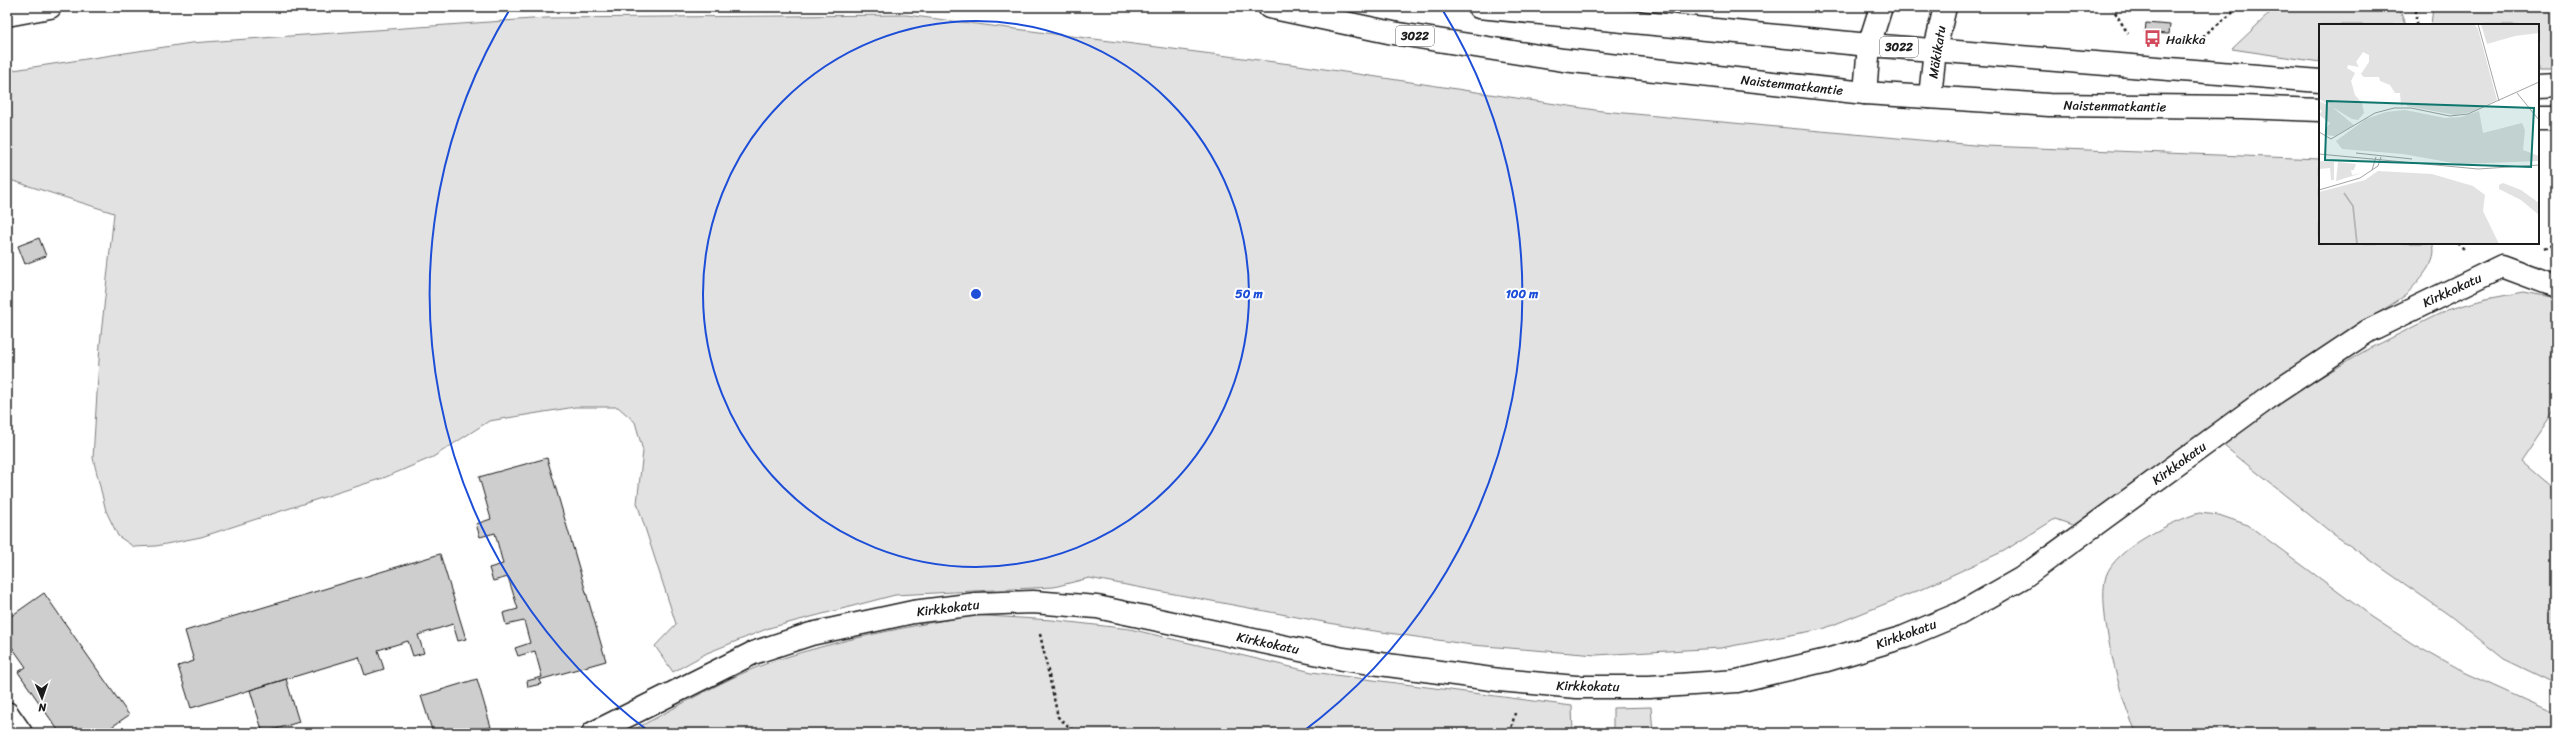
<svg xmlns="http://www.w3.org/2000/svg" width="2563" height="740" viewBox="0 0 2563 740" font-family="Sriracha,sans-serif">
<style>
.green{fill:#e2e2e2;stroke:#7f7f7f}
.building{fill:#cecece;stroke:#1c1c1c}
.lines{fill:none;stroke-linecap:round;stroke-linejoin:round}
.minor-casing{stroke:#1c1c1c;stroke-width:25}
.major-casing{stroke:#1c1c1c;stroke-width:25}
.path{stroke:#1c1c1c;stroke-width:2.5;stroke-dasharray:3 3;stroke-linecap:butt}
.minor{stroke:#fff;stroke-width:22}
.major{stroke:#fff;stroke-width:22}
.ring{fill:none;stroke:#1d4ed8;stroke-width:2}
.labels{text-anchor:middle;dominant-baseline:central;stroke-width:4;stroke-linejoin:round;paint-order:stroke}
.shield{fill:#fff;stroke:#606060;stroke-width:1}
.shield-label{font-size:12px;font-weight:bold;fill:#1c1c1c}
.poi-label{font-size:13px;fill:#1c1c1c;stroke:#fff;text-anchor:start}
.street-label{font-size:13px;fill:#1c1c1c;stroke:#fff}
.inset-river{fill:none;stroke:#b8b8b8;stroke-width:2}
.inset-road{fill:none;stroke:#a4a4a4;stroke-width:1}
.view{fill:#0f766e;fill-opacity:0.15;stroke:#0f766e;stroke-width:2}
.inset-edge{fill:none;stroke:#1c1c1c;stroke-width:2}
.centre{fill:#1d4ed8;stroke:#fff;stroke-width:2}
.ring-label{font-size:12px;text-anchor:middle;font-weight:bold;fill:#1d4ed8;stroke:#fff;stroke-width:4;stroke-linejoin:round;paint-order:stroke}
</style>
<rect width="100%" height="100%" fill="#fff"/>
<filter id="ink" filterUnits="userSpaceOnUse"><feTurbulence type="fractalNoise" baseFrequency=".025" numOctaves="2"/><feDisplacementMap in="SourceGraphic" scale="8" xChannelSelector="R" yChannelSelector="G"/><feConvolveMatrix kernelMatrix="1 2 1 2 8 2 1 2 1" color-interpolation-filters="sRGB"/></filter>
<g filter="url(#ink)">
<path class="green" d="M2393,7L2400,10L2405,25H2320V62L2232,49L2273,10Z
M2433,7L2556,10V70H2538V25H2431Z
M906,15L1298,65L1602,111L1985,146L2320,159V243H2432C2441,260 2416,283 2406,295L2249,397L2078,527L2055,519L2004,551L1922,589L1823,629L1721,648L1596,655L1472,645L1361,629L1089,578L1054,587L895,595L769,628L707,653L673,672L655,646L676,624L637,503L643,451L635,422L618,407H575L489,421L433,457L386,477L201,537L156,546L134,547L118,536L106,511L93,458L100,344L114,213L7,179V71L191,43L546,18Z
M2524,292L2556,298V346L2550,355L2556,358V410L2521,462L2556,492V684L2504,659L2449,615L2333,534L2223,445L2298,391L2363,352L2447,310L2486,299Z
M2199,513L2219,515L2248,525L2372,617L2413,644L2463,672L2556,714V733H2137C2121,705 2096,607 2106,576C2115,548 2173,521 2199,513Z
M972,615L1052,620L1130,629L1312,672L1572,706L1573,733H627C673,710 729,675 777,660C840,639 907,627 972,615Z
M1651,707L1653,733H1613V708Z"/>
<path class="building" d="M2146,23L2170,25L2169,34L2145,33Z
M39,238L46,256L25,264L18,246Z
M2556,450V463L2550,459Z
M547,458L606,661L539,680L541,684L528,687L527,681L542,677L535,651L518,656L515,648L530,643L524,621L506,625L503,613L518,609L508,577L493,581L489,568L503,564L495,533L480,537L476,524L491,519L479,477Z
M7,527L12,535L7,539Z
M440,554L466,639L458,641L453,624L418,635L424,653L413,656L408,641L378,650L384,669L365,675L359,657L191,708L178,666L194,661L185,631Z
M44,593L129,715L103,733H60L18,672L26,667L7,640V619Z
M286,679L299,722L263,733L250,690Z
M477,679L491,727L472,733H433L421,696Z"/>
<g class="lines">
<defs>
<path id="minor" d="M1865,93L1869,45L1881,7
M1930,97L1935,49L1945,7
M7,713L21,733
M593,733L753,653L811,634L913,612L976,604L1033,602L1097,607L1343,659L1499,680L1576,687H1649L1737,681L1827,660L1904,637L1959,614L2022,578L2275,393L2368,331L2502,266L2556,286"/>
<path id="major" d="M1269,7L1393,33L1563,60L1865,93L2049,105L2242,107L2320,110
M1479,7L1869,45L2320,81
M7,15L50,7
M2538,87L2556,86
M2538,118H2556"/>
</defs>
<use href="#minor" class="minor-casing"/>
<use href="#major" class="major-casing"/>
<path class="path" d="M2112,7L2128,34
M2416,25V7
M2198,40L2240,7
M2457,243L2464,249
M2544,249L2556,243
M1040,634L1058,717L1076,733
M1510,733L1515,713"/>
<use href="#minor" class="minor"/>
<use href="#major" class="major"/>
</g>
</g>
<g class="ring">
<circle cx="976" cy="294" r="273"/>
<path d="M651 733A546 546 0 0 1 510 9M1442 9A546 546 0 0 1 1301 733"/>
</g>
<defs>
<symbol id="bus-bare" viewBox="-9 -9 18 18"><path d="M-5-6H5V4H4V6H2V4H-2V6H-4V4H-5ZM-3.5-4V0h7V-4ZM-3.5 1.2v1.5H-2V1.2ZM2 1.2v1.5H3.5V1.2Z" fill="#d1495b" stroke="#fff" stroke-width="2.5" paint-order="stroke"/></symbol>
</defs>
<g fill-rule="evenodd">
<use href="#bus-bare" x="2140" y="26" width="25" height="25"/>
</g>
<g class="labels">
<g class="shield">
<rect x="1396" y="26" width="38" height="20" rx="3"/>
<rect x="1880" y="37" width="38" height="20" rx="3"/>
</g>
<g class="shield-label">
<text x="1415" y="36">3022</text>
<text x="1899" y="47">3022</text>
</g>
<g class="poi-label">
<text x="2166" y="39">Haikka</text>
</g>
<g class="street-label">
<text transform="translate(1937 52) rotate(-81)">Mäkikatu</text>
<text transform="translate(1792 85) rotate(6)">Naistenmatkantie</text>
<text transform="translate(2115 106) rotate(1)">Naistenmatkantie</text>
<text transform="translate(2452 290) rotate(-25)">Kirkkokatu</text>
<text transform="translate(2179 463) rotate(-36)">Kirkkokatu</text>
<text transform="translate(948 608) rotate(-7)">Kirkkokatu</text>
<text transform="translate(1906 634) rotate(-20)">Kirkkokatu</text>
<text transform="translate(1268 643) rotate(12)">Kirkkokatu</text>
<text transform="translate(1588 686) rotate(1)">Kirkkokatu</text>
</g>
</g>
<g transform="translate(2319 24)">
<rect width="220" height="220" fill="#fff"/>
<path d="M0,0H155L159,5L178,76L152,88L136,91L88,82L87,79L82,82L81,69H76L71,61L61,57L60,53H45L42,50L50,38V31L44,28L37,38L40,43L29,41L28,44L36,49L32,57L36,71L43,79L45,89L39,96L33,95L0,75ZM162,0H220V9L196,12L168,20ZM0,77L13,83L35,101L16,112L6,111L8,108L6,106L11,99L0,91L3,87L0,84ZM86,86L126,94L142,93L160,87L164,109L203,99L206,106L204,126L220,132V137L140,140L84,130L23,125L17,117L47,95L67,88ZM0,137L15,138V156H12L11,144L0,145ZM19,138L37,140L35,146H32L33,151L43,149L17,157ZM59,147L113,150L154,162L166,171L164,187L180,220H0V168L46,156ZM184,159L202,166L220,179V191L202,176L180,165V161Z" fill="#e2e2e2"/>
<path class="inset-river" d="M25,169L34,182L38,220"/>
<path class="inset-road" d="M159,0L180,77M198,69L220,96M0,108L12,115L56,89L75,84H92L131,92L149,90L220,58M37,129L93,135M0,130L159,145L220,141M53,146L57,133M0,166L41,154L59,142L62,133"/>
<path class="view" d="M8,77L215,84L212,143L6,136Z"/>
<rect width="220" height="220" class="inset-edge"/>
</g>
<circle cx="976" cy="294" r="6" class="centre"/>
<g class="ring-label">
<text x="1249" y="298">50 m</text>
<text x="1522" y="298">100 m</text>
</g>
<rect width="2563" height="740" fill="none" stroke="#fff" stroke-width="24"/>
<rect x="12" y="12" width="2539" height="716" fill="none" stroke="#1c1c1c" stroke-width="1.5" filter="url(#ink)"/>
<g transform="translate(42 698) rotate(178)" stroke="#ffffff" stroke-width="3" paint-order="stroke">
<path d="M0-3L7 15L0 10L-7 15Z" fill="#1c1c1c"/>
<text y="-6" font-size="11" font-weight="bold" text-anchor="middle" fill="#1c1c1c">N</text>
</g>
</svg>
